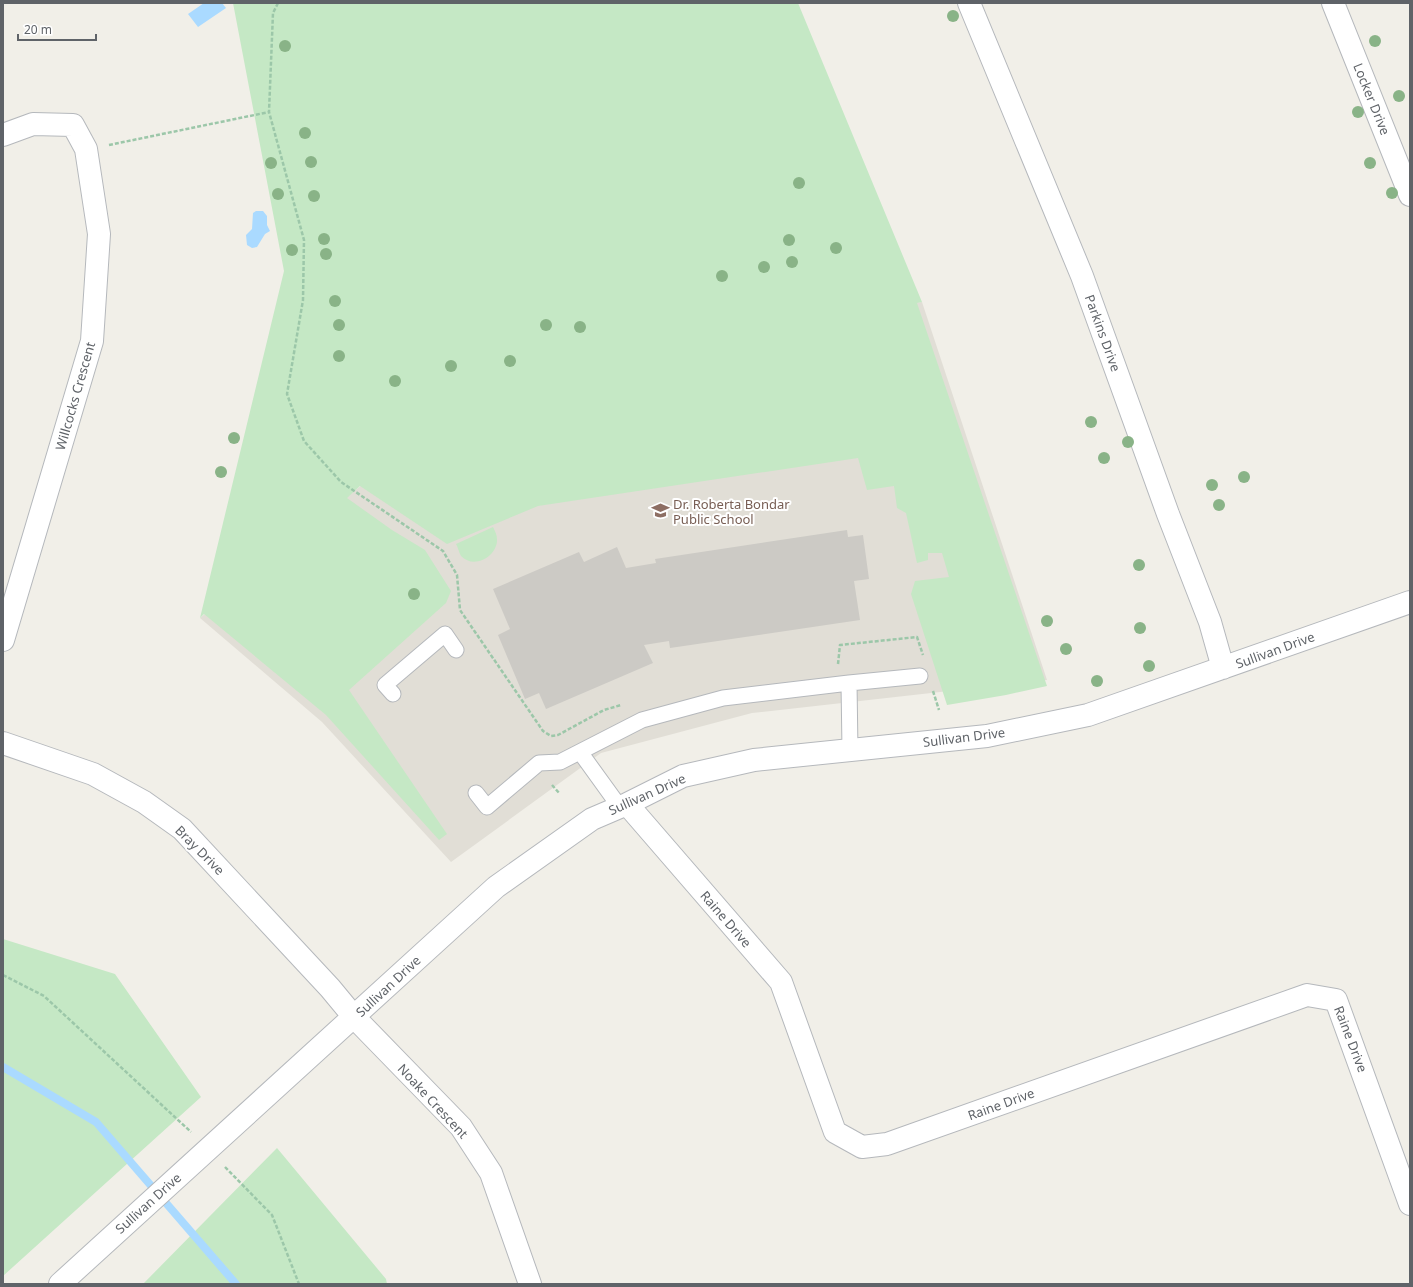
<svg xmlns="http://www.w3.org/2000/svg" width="1413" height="1287" viewBox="0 0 1413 1287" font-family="'Noto Sans',sans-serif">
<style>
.education{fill:#e1ded6}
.green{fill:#c5e8c5}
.water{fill:#aadaff}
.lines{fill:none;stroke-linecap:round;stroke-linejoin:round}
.stream{stroke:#aadaff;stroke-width:8}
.building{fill:#cccac5}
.service-casing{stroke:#b5b8bc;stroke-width:17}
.minor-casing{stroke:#b5b8bc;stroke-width:24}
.path{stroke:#9cc7a9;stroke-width:2.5;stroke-dasharray:4 2;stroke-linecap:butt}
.service{stroke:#fff;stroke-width:15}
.minor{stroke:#fff;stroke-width:22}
.tree{fill:#89b387}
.labels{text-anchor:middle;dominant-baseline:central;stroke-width:4;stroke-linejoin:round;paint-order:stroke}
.street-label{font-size:13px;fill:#5f6368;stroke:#fff}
.education-label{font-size:13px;fill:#785e54;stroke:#fff;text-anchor:start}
</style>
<rect width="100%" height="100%" fill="#f1efe8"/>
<path class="education" d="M922,302L1047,680L752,713L601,753L451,862L322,722L200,618L459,405L721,329Z"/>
<path class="green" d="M233,3H798L922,302L917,303L1047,686L1006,695L947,705L911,594L915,581L949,577L942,553H928V560L917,563L906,513L897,508L894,486L867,490L858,458L538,506L447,544L360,486L347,498L392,530L425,550L451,591L446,603L349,690L447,834L439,840L326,715L204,614L200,618L284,271Z
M493,527C495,531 497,535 497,539C498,556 474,570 461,556C459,553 458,547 456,544Z
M3,939L115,974L201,1097L3,1276Z
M277,1148L386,1279L387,1284H143Z"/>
<path class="water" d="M204,3H222L226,8L198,27L188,14Z
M256,211H263L267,216V225L270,231L265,234L257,247L252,248L247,245L246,235L252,229L253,213Z"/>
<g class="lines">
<path class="stream" d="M3,1067L96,1122L236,1284"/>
</g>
<path class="building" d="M847,530L848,537L863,535L869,579L854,581L860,620L670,648L669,641L644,645L653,663L546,709L539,693L525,699L498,635L510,629L493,589L579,552L584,562L617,547L626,568L656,563L655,559Z"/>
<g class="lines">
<defs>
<path id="service" d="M393,694L385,685L445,634L456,650
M850,750L849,683L920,676
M580,752L619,806
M476,793L487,807L539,763L560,762L642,720L723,698L849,683"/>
<path id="minor" d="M969,3L1082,276L1168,514L1210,622L1223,668
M1333,3L1410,195
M3,135L33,124L73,125L86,149L99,234L92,341L3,640
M3,743L93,774L144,802L182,829L330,988L354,1017L461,1127L491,1173L530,1284
M627,804L781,982L835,1132L862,1147L887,1144L1307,995L1336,1000L1410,1204
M60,1284L496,887L592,819L627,804L683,776L754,760L987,736L1088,715L1410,602"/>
</defs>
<use href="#service" class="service-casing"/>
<use href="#minor" class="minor-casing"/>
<path class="path" d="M278,3L273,13L269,112L304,240L303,300L287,394L304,441L341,482L443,551L457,575L460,610L543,731L551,736L558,735L604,710L621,705
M109,145L269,112
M838,664L840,645L917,637L923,655
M933,691L939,710
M552,785L560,794
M3,975L44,996L191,1132
M225,1167L272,1215L299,1284"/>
<use href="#service" class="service"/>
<use href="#minor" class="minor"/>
</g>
<g class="tree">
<circle cx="953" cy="16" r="6"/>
<circle cx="1375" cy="41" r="6"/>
<circle cx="285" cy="46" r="6"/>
<circle cx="1399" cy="96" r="6"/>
<circle cx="1358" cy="112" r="6"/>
<circle cx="305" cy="133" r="6"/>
<circle cx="311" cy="162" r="6"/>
<circle cx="271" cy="163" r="6"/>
<circle cx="1370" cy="163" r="6"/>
<circle cx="799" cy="183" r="6"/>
<circle cx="1392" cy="193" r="6"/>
<circle cx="278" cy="194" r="6"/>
<circle cx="314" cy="196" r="6"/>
<circle cx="324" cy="239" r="6"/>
<circle cx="789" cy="240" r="6"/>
<circle cx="836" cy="248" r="6"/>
<circle cx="292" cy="250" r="6"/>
<circle cx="326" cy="254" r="6"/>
<circle cx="792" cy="262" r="6"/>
<circle cx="764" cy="267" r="6"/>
<circle cx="722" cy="276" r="6"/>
<circle cx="335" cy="301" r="6"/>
<circle cx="339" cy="325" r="6"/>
<circle cx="546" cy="325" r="6"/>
<circle cx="580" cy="327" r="6"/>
<circle cx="339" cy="356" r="6"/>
<circle cx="510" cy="361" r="6"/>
<circle cx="451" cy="366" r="6"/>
<circle cx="395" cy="381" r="6"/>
<circle cx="1091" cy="422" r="6"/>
<circle cx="234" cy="438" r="6"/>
<circle cx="1128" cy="442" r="6"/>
<circle cx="1104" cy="458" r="6"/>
<circle cx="221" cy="472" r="6"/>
<circle cx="1244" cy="477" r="6"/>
<circle cx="1212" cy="485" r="6"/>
<circle cx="1219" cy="505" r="6"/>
<circle cx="1139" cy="565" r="6"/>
<circle cx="414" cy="594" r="6"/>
<circle cx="1047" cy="621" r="6"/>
<circle cx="1140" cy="628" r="6"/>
<circle cx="1066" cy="649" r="6"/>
<circle cx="1149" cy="666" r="6"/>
<circle cx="1097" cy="681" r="6"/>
</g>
<defs>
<symbol id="school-bare" viewBox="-9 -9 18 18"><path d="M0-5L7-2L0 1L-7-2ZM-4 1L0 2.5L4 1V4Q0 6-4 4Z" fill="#8d6e63" stroke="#fff" stroke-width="2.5" paint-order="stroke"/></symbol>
</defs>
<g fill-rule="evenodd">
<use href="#school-bare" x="648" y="498" width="25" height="25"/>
</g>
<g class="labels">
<g class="street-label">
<text transform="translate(1372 99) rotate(68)">Locker Drive</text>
<text transform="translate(1103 333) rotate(70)">Parkins Drive</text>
<text transform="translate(75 396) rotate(-74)">Willcocks Crescent</text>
<text transform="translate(1275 650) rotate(-20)">Sullivan Drive</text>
<text transform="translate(964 737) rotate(-7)">Sullivan Drive</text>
<text transform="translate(647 794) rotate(-24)">Sullivan Drive</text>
<text transform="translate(200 850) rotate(45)">Bray Drive</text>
<text transform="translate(726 919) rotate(49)">Raine Drive</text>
<text transform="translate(388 986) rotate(-43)">Sullivan Drive</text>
<text transform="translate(1351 1039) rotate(69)">Raine Drive</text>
<text transform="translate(433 1101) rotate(47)">Noake Crescent</text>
<text transform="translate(1001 1104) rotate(-20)">Raine Drive</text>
<text transform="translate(148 1203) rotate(-42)">Sullivan Drive</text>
</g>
<g class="education-label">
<text x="673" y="504">Dr. Roberta Bondar<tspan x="673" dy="15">Public School</tspan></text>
</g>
</g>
<rect width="1413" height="1287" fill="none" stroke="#5f6368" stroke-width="8"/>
<path d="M18 34v6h78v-6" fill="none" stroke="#5f6368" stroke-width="2"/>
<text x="24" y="34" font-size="12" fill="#5f6368" stroke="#ffffff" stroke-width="3" paint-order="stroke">20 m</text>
</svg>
